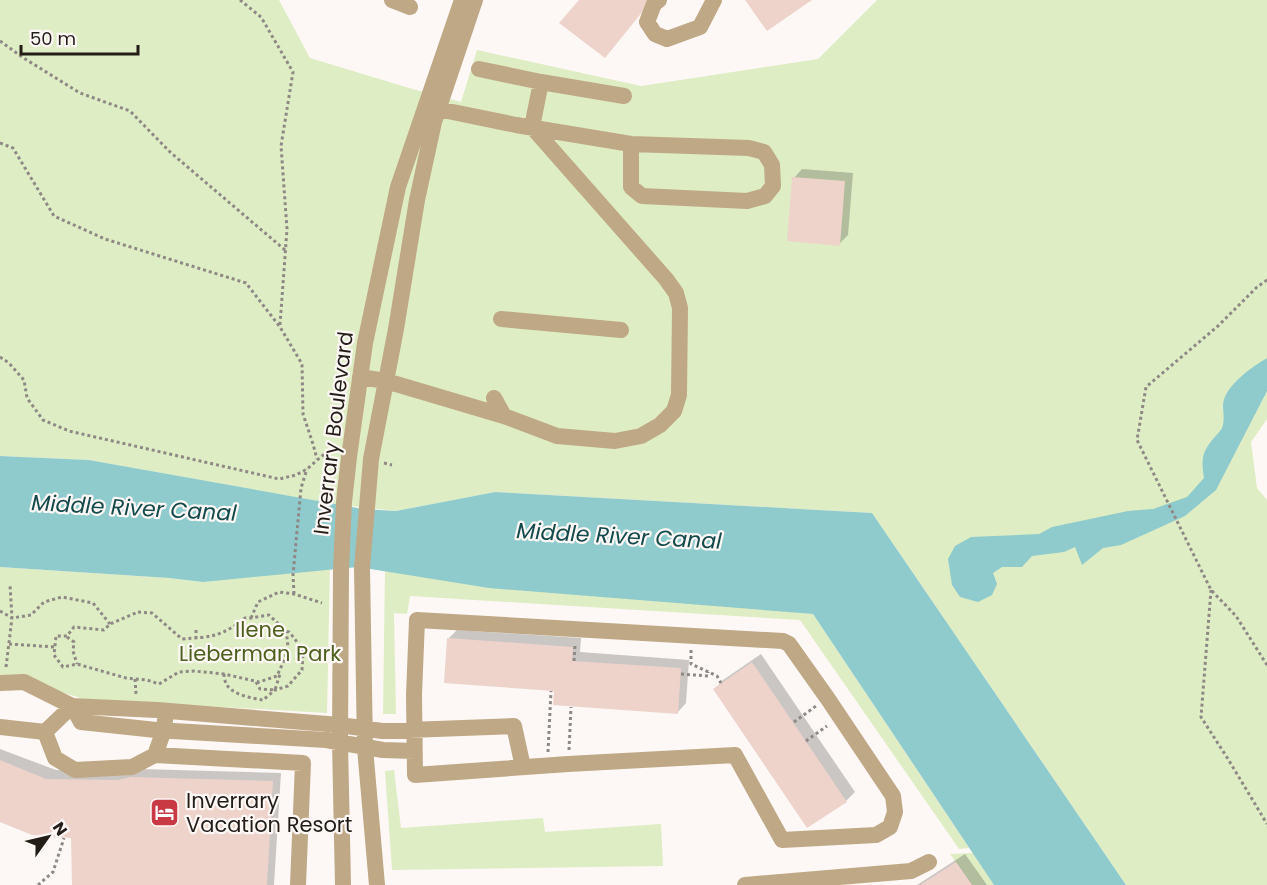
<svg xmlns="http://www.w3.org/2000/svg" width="1267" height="885" viewBox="0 0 1267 885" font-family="Poppins,sans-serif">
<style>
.green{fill:#deedc3}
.water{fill:#8fcbcd}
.shadow{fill:#0003}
.building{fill:#edd3ca}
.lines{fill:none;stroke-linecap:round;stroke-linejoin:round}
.path{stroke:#8f8884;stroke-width:3;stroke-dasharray:3 3;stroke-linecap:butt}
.minor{stroke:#bfa885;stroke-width:16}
.labels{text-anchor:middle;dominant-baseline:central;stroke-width:4.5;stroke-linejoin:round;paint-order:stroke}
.street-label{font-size:21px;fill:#241c17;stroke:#fdf8f5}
.park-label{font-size:21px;fill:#4e601f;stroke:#fdf8f5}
.poi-label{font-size:21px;fill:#241c17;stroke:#fdf8f5;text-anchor:start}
.water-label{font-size:22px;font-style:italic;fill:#144a4c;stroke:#fdf8f5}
</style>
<rect width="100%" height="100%" fill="#fdf8f5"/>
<path class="green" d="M0,0H279L310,58L409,88L461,102L477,50L641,86L818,59L877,0H1267V419L1251,442L1257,488L1267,500V885H1126L872,513L495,492L396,511L334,504L89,460L0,456Z
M330,563L327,713L84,699L51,689L0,680V567L169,578L203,582Z
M385,570L813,614L969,848L959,849L800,620L410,596L407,614L394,613L396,714H383Z
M394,770L401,828L543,818L545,832L661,824L663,866L392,870L385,771Z
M973,853L994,885H972L950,854Z"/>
<path class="water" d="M1267,358V391L1216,490L1185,516L1121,545L1103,548L1082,565L1075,547L1064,552L1032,556L1022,567H1002L993,573L997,584L992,595L978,602L960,597L952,585L948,559L955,546L971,537L1039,534L1052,527L1128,511L1153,509L1187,497L1204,478C1201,460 1202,452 1213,439C1216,435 1220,432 1222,428C1225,420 1223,412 1223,405C1224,386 1252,367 1267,358Z
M0,456L89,460L363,509L396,511L495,492L872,513L1126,885H994L813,614L489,588L358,567L203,582L169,578L0,567Z"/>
<path class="shadow" d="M802,169L853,173L848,235L839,244L794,178Z
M457,630L581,638L580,652L689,660L686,703L678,712L556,690L448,639Z
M761,654L855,792L846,801L715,689L723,680Z
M0,749L56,770L128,772L141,769L281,773L274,885H73V837L0,820Z
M965,854L987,885H917Z"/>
<path class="building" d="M579,0H652L605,58L559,23Z
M745,0H812L767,31Z
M792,177L845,181L840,246L787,241Z
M447,638L573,647L572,661L681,668L678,714L553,705L554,691L444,683Z
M752,662L847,802L807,828L713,689Z
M0,760L46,779L118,780L131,777L273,781L267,885H72L71,838L32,835L0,822Z
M956,862L972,885H920Z"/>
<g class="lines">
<path class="path" d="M240,0L261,17L293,72L281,146L287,229L280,325
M0,41L22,57L80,93L130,111L170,152L285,250
M0,143L13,148L54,216L105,239L246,283L280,327L302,364L303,414L313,444L317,459
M1267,280L1257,287L1218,326L1146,387L1137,440L1211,590L1236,616L1267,665
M0,357L9,363L24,380L27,398L43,420L69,431L279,479L296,475L307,469L330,449L335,451
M384,463L392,465
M1211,590L1201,717L1228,759L1267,824
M294,594L293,575L301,488L307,469
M0,611L12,618L31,615L44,602L62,597L93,603L110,624
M138,612L152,613L182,639C211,637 221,637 245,618H251L269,615C274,620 279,624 283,629C294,644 283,662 277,676L259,682L224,674L194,671L179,672L159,684L147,680L126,678L77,664L63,667L54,655L56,636H67L74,627L104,630L110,624Z
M251,618L258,602L279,592L294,594L322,603
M196,630V638
M67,637L74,642L73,651L77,664
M9,644L55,647
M691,650V664L717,676L721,683
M574,661L575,645
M6,667L12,618L10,585
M224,674C224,677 225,681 226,684C233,695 251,698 263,700L275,690L288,686L302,670L303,653L295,639L289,632L285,631
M681,674L708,676V672
M135,679L136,694
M256,682L260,689L275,690L280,674
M794,722L816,706
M806,741L827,726
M569,750L571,707
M548,752L551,691
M38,885L53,872L64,838"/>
<path class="minor" d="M392,0L410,7
M659,0L654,4L647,22L655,34L667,39L700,27L714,0
M479,69L541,82L624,96
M438,109L516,125L631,144L749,148L764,152L772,165L773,186L765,196L747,201L642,196L631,187V144
M501,319L621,330
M360,377L386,381L504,416
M494,398L504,416L557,436L615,441L641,436L660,425L674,411L679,395L680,308L676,293L666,279L532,127L541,82
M417,620L783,641L789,644L828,699L893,796L895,812L890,827L876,835L782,840L735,755L568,764L415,775L414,695Z
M0,683L24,682L72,706L157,710L340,725L382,731L514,726L523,767
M72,706L81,722L156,730L326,740L383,750L414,751
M0,727L45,732L72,706
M45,732L55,758L75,770L132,767L155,755L164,730L165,720
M155,755L303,763L298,885
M343,885L340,742L341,570L344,502L349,457L365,343L398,187L462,0
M377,885L365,748L362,568L371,459L396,329L417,200L434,122L475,0
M745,885L911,871L929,862"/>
</g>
<defs>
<symbol id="hotel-square" viewBox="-11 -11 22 22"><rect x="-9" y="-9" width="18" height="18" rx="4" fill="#c83944" stroke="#fdf8f5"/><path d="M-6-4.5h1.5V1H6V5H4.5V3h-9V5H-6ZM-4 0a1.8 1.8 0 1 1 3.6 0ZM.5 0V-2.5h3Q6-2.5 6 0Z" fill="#fff"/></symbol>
</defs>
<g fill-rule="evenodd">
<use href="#hotel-square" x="148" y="796" width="33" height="33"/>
</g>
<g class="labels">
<g class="street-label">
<text transform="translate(333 433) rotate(-83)">Inverrary Boulevard</text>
</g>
<g class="park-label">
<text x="260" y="629">Ilene<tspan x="260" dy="24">Lieberman Park</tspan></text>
</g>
<g class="poi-label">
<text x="186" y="800">Inverrary<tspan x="186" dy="24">Vacation Resort</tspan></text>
</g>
<g class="water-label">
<text transform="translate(134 508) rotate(3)">Middle River Canal</text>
<text transform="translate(619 536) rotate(3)">Middle River Canal</text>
</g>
</g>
<g transform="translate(48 837) rotate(56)" stroke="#fdf8f5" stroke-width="4.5" paint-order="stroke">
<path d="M0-4.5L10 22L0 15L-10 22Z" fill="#241c17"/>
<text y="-9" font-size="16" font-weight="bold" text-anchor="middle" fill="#241c17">N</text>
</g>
<path d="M21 45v9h117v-9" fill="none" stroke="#241c17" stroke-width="3"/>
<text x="30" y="45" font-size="18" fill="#241c17" stroke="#fdf8f5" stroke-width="4.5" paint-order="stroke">50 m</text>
</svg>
